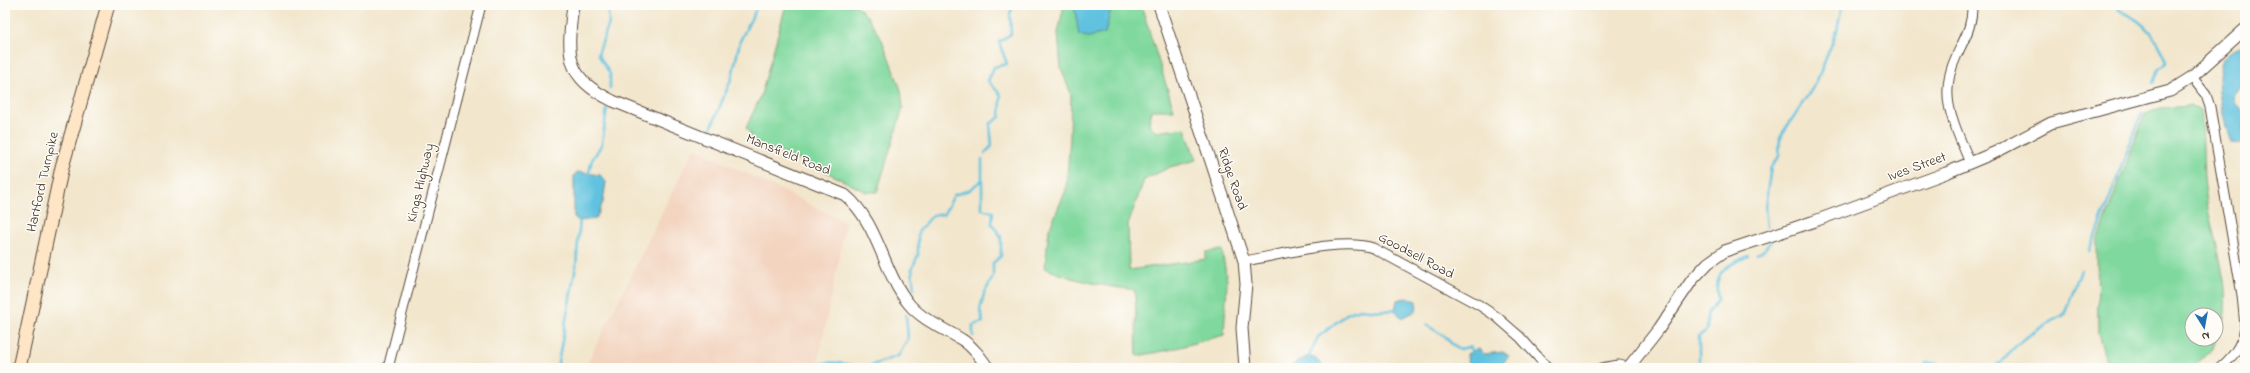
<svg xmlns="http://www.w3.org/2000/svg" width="2250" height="373" viewBox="0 0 2250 373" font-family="'Indie Flower',sans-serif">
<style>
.built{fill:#f3d4bf}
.green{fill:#7fd89d;stroke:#5d815e}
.water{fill:#61c2df;stroke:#4e767e}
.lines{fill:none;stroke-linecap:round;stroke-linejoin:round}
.stream{stroke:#61c2df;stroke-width:2.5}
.minor-casing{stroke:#564638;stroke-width:11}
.tertiary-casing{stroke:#564638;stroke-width:13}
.secondary-casing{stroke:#564638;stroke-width:15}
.minor{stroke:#fff;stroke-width:9}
.tertiary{stroke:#fff;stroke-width:11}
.secondary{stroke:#fde5c5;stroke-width:13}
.labels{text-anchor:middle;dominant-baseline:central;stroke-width:3;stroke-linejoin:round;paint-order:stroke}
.street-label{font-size:14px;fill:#3b2a1e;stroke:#fdfcf7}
</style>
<rect width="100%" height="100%" fill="#fdfcf7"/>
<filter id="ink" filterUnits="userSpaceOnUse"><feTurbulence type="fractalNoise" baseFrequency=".025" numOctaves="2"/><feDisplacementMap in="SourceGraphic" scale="8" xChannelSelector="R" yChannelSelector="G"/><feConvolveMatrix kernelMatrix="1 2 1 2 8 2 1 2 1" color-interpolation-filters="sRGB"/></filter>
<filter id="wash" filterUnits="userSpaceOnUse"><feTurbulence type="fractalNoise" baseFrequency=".012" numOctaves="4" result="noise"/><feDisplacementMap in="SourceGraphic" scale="16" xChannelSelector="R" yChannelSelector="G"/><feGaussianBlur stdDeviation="0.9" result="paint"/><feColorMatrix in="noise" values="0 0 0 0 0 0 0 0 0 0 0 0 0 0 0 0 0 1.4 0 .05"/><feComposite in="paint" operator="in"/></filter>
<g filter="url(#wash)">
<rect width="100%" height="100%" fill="#f2e6cc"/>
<path class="built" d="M694,148L846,222L817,368H585Z"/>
<path class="green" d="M786,5H856L867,16L882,40L901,90L903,108L877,192H866L810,164L756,143L746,128L761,95Z
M1064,5H1141L1174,110H1151L1149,124L1156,132L1185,128L1196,160L1170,167L1144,180L1128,225L1129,270L1206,259V252L1222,250L1227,281L1224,335L1169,350L1137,356L1135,290C1105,286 1073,281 1045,268L1049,229L1066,190L1070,137L1071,94L1061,68L1058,33Z
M2189,106L2201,111C2204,139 2202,168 2206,196C2211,236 2231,278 2224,319C2222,326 2218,333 2216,339V315H2192V339H2216L2212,350L2190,368H2108L2098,333L2097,240L2145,114L2164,108Z"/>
<path class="water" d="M1074,5H1112L1105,33L1088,37L1079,35Z
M2245,44L2244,81L2234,95L2233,101L2245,113V125L2242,129L2245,130V143L2231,142C2225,129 2215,82 2219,69C2222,56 2234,49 2245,44Z
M577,172L600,175L606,182L603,202L596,219L579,221L574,217V176Z
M1406,298L1417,301L1416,311L1402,318L1395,310L1397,300Z
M1478,348L1483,354L1503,352L1509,356L1499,368H1468L1467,354Z
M1309,356L1316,359L1324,368H1290L1295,363Z"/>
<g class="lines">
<path class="stream" d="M608,5L609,23L598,54L610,74V88
M2117,5L2119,10C2146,22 2155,36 2167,63L2158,69L2153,83
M711,128L732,77L740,41L758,5
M985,153L992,146L990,124L1000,117L1001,95L988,81L994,67L1007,64L999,42L1011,34L1010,14L1013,5
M588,176L592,160L602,144L607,108
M1767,228L1765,206L1771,167L1779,156L1780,137L1816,83L1837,31L1842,5
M2089,252L2142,113
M1757,254L1764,250L1771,241
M914,289L912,269L918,255V232L933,215L944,214L954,195L969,190L982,180
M1426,325L1443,335L1456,348L1459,349L1470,347L1473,351
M973,336V325L983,322L980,309L984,294L993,277V263L1001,256V237L992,224L993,212L982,209V159
M1309,356L1318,337L1348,313L1360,309L1379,311L1398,310
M557,368L576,266L580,219
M802,368C829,361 836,361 863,368
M864,368L898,356L908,339L906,315
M1699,368V336L1707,330V315L1718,299C1713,272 1725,266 1748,256
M1925,368L1926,363H1937L1950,368
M1989,368C2008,361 2004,357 2017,345C2032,332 2046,323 2064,315L2081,270"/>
</g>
</g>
<g filter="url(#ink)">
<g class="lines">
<defs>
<path id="minor" d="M2192,77L2206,95L2210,107L2242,295L2245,326
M1970,163C1955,125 1937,98 1956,57C1964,39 1973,26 1972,5
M1244,261C1277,256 1343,237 1373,248L1479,305L1497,317L1520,337L1548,368
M388,368L481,5
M1601,368L1619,365L1628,367
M2220,368C2233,357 2241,346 2245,329"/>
<path id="tertiary" d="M573,5C567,55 564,77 613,101L845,195C879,223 882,271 909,304C923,321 946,329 964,341C974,348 981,358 988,368
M1159,5L1244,261L1246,284L1242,328L1245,368
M1628,368L1658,330L1692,280L1708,263L1725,251L1812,222L1946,173L1996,152L2051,123L2170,91L2192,77L2245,29"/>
<path id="secondary" d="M19,368L62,167L108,5"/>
</defs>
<use href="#minor" class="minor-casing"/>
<use href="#tertiary" class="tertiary-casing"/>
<use href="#secondary" class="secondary-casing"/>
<use href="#minor" class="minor"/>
<use href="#tertiary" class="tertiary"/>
<use href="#secondary" class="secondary"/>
</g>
</g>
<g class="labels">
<g class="street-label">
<text transform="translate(788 155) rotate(22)">Mansfield Road</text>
<text transform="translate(1917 167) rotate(-20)">Ives Street</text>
<text transform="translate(1232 179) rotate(71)">Ridge Road</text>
<text transform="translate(43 182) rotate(-77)">Hartford Turnpike</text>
<text transform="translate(421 183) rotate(-77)">Kings Highway</text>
<text transform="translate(1416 256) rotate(28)">Goodsell Road</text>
</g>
</g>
<rect width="2250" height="373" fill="none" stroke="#fdfcf7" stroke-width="20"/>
<g transform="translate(2204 327) rotate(169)"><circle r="19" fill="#fdfcf7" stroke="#afa8a0"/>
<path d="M0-3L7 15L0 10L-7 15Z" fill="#1f6fb2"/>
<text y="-6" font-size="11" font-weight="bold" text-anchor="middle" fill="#3b2a1e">N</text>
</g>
</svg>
